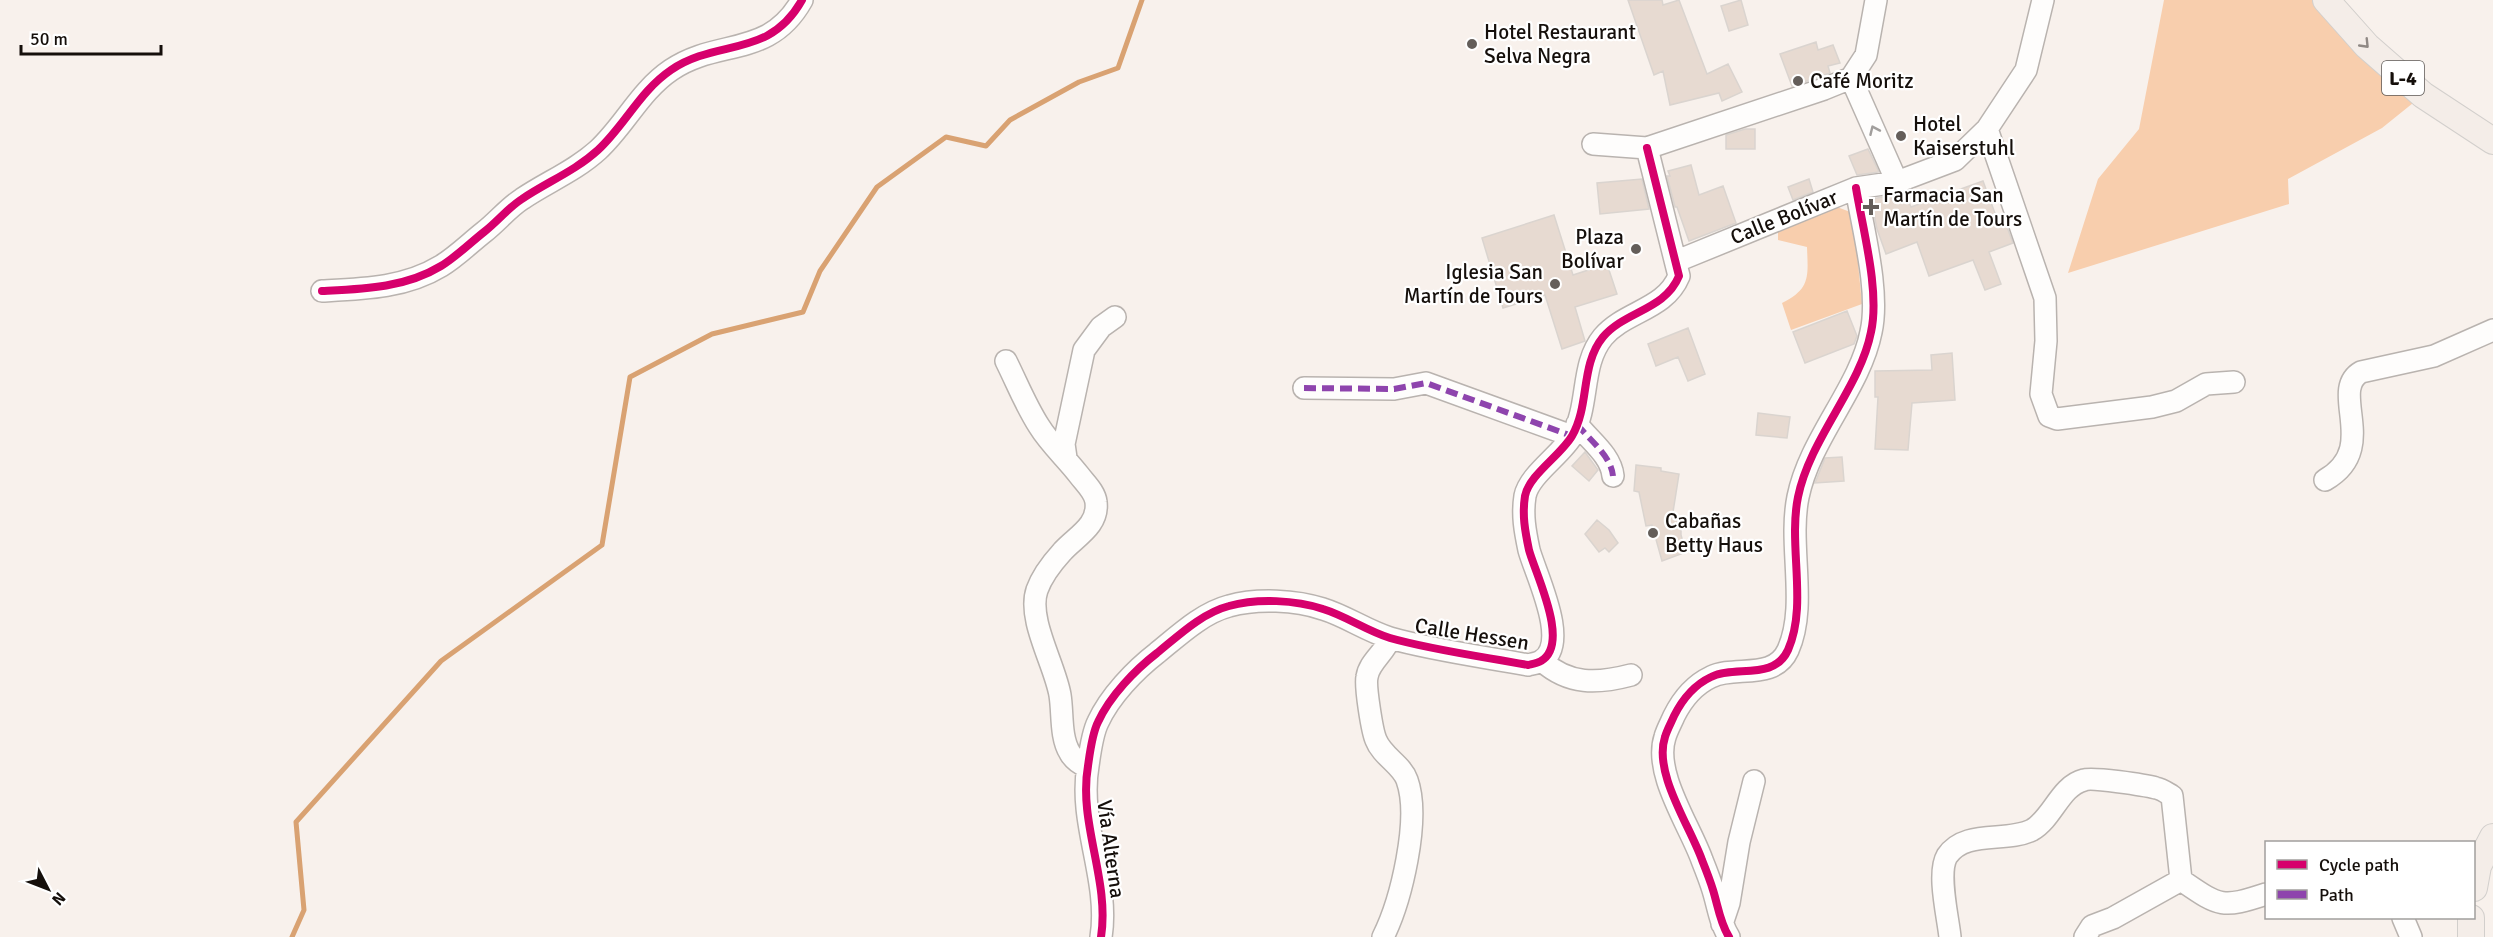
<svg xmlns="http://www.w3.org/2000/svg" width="2493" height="937" viewBox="0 0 2493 937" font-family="Signika,sans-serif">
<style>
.green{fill:#f8cead}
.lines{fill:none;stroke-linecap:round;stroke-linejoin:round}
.stream{stroke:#d9a272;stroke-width:5}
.building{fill:#e7dad1;stroke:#dad4cf;stroke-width:1.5}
.minor-casing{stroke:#b9b3af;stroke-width:24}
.major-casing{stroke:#d2cfcc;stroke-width:28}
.minor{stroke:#fefdfc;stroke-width:21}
.major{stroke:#f4ede8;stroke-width:26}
.quiet{stroke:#8e44ad;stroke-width:6;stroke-dasharray:12 6;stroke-linecap:butt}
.cycleway-casing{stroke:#fff;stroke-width:11}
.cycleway{stroke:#d6006c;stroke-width:8}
.oneway{stroke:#908985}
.oneway2{stroke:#a19e9c}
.poi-dot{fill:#645e5a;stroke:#fff;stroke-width:2}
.labels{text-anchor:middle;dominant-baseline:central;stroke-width:4.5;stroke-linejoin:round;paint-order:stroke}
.shield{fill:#fff;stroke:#5b5754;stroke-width:1.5}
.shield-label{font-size:20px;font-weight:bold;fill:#150f0b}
.poi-label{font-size:21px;fill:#150f0b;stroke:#fff;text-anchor:start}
.street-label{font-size:21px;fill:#150f0b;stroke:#fff}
</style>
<rect width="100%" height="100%" fill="#f8f1ec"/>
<path class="green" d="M2164,0H2326L2423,95L2382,128L2288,179L2289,204L2068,273L2098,179L2139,129Z
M1837,207L1853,213L1862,304L1791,330L1782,303C1811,289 1808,276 1807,247L1778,240V232Z"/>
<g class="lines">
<path class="stream" d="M292,937L304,910L296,822L441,661L602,545L630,377L712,334L803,312L820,271L877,187L946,137L986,146L1010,120L1079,82L1118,68L1142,0"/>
</g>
<path class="building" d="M1628,0H1662L1663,5L1679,0L1707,74L1728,64L1742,92L1722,101L1719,93L1670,105L1663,71L1654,75Z
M1741,0L1748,25L1729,31L1721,6Z
M1816,42L1818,50L1833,45L1840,63L1828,66L1830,73L1792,86L1780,54Z
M1745,129H1755V149H1726V135Z
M1868,149L1879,172L1857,175L1849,156Z
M1691,165L1699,195L1723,186L1736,223L1689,241L1677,207H1675L1667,176H1670L1668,171Z
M1642,179L1649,209L1600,214L1597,183Z
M1809,179L1813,192L1793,200L1788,187Z
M1983,181L1996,216L2002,214L2013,243L1989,252L2001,284L1985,290L1973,260L1929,276L1917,242L1886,254L1877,229L1871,199L1905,193L1911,207Z
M1554,215L1573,275L1607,264L1617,294L1575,307L1585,341L1562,349L1545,295L1503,308L1482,238Z
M1847,311L1857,336L1854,344L1805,363L1793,332Z
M1688,328L1705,374L1688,381L1678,357L1656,366L1648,344Z
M1952,353L1955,400L1912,403L1908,450L1875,449L1878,397H1875V371L1932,370L1931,355Z
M1758,413L1790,417L1787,438L1756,435Z
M1585,452L1598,470L1589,481L1572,466Z
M1842,457L1844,481L1815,483L1825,458Z
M1636,465L1661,468V471L1679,474L1673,512L1681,526V535L1686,552L1662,561L1652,525L1646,526L1639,492L1634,491Z
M1597,520L1609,530L1618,543L1609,552L1605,548L1599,552L1585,534Z"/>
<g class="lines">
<defs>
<path id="minor" d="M1851,78L1897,182
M1851,78L1866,55L1876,0
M1987,129L2045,298L2046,341L2041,394L2049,416L2057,419L2152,407L2176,401L2206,384L2234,382
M1593,144L1647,148L1824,89L1851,78
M1677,261L1856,188L1897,182L1955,160L1987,129L2026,70L2043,0
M322,291C363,289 405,288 441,266C456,257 470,243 484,232C497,222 508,208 522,199C547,182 575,171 598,150C625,125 640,91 671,70C718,38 769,59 802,0
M1006,361C1017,383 1026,406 1039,426C1050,444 1066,458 1079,475C1085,483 1095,492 1096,502C1099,526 1075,537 1062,552C1052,563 1042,576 1037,590C1027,619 1055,665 1060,695C1063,713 1060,737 1070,753C1074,760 1080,764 1087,767
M1304,388L1394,389L1426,383L1572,436
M1577,424C1589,440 1611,455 1613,476
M1066,458L1064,444L1084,350L1101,327L1115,317
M2325,480C2381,448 2328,391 2361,372L2434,356L2493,330
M1542,661C1569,685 1597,684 1631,675
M2403,918L2411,937
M1722,924L1729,903L1739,842L1754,781
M1101,937C1110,880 1078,823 1088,766C1090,752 1092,734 1098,722C1110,696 1135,670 1157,653C1178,636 1202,613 1229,606C1257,598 1296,600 1323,609C1346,616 1367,631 1390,638C1432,650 1485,657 1528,665C1532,664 1538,663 1541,661C1571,644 1535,573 1529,550C1525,531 1522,515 1525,496C1529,475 1561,455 1572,436C1590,405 1580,365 1603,337C1625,311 1665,310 1679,276L1647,148
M1383,937C1401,901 1421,819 1407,780C1402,765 1382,756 1376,740C1372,731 1365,686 1367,677C1369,662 1385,653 1390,638
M1729,937C1720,923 1718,906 1713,890C1710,880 1706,870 1702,860C1690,826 1653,773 1665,737C1667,730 1671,723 1674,716C1682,700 1694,685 1711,677C1735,665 1774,681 1788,650C1808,605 1788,546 1798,497C1810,438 1860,388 1871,332C1880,292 1863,230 1856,188
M1950,937C1948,917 1937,873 1947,856C1965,829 2006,843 2032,830C2053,818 2060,786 2084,780C2092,777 2145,785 2156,788C2162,789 2167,793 2172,796L2181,880
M2085,937L2092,926L2113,918L2181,880C2219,906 2221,909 2266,894"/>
<path id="major" d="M2326,0L2367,46L2423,95L2493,141
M2474,888L2478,866L2493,837
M2471,937V918"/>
</defs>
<use href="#minor" class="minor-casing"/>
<use href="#major" class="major-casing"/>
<use href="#minor" class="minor"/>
<use href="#major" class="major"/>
<path class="quiet" d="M1304,388L1394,389L1426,383L1572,436
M1577,424C1589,440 1611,455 1613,476"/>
<defs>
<path id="cycleway" d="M322,291C363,289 405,288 441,266C456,257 470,243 484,232C497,222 508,208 522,199C547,182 575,171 598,150C625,125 640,91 671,70C718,38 769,59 802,0
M1101,937C1110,880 1078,823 1088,766C1090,752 1092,734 1098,722C1110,696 1135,670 1157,653C1178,636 1202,613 1229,606C1257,598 1296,600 1323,609C1346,616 1367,631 1390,638C1432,650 1485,657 1528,665C1532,664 1538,663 1541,661C1571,644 1535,573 1529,550C1525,531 1522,515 1525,496C1529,475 1561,455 1572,436C1590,405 1580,365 1603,337C1625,311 1665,310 1679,276L1647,148
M1729,937C1720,923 1718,906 1713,890C1710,880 1706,870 1702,860C1690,826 1653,773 1665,737C1667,730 1671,723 1674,716C1682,700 1694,685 1711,677C1735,665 1774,681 1788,650C1808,605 1788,546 1798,497C1810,438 1860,388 1871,332C1880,292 1863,230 1856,188"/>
</defs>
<use href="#cycleway" class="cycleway-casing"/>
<use href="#cycleway" class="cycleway"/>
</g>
<defs><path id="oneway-chevron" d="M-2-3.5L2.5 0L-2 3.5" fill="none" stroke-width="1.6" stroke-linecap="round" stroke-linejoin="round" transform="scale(1.5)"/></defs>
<use class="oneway" href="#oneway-chevron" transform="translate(2365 44) rotate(46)"/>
<use class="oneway2" href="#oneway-chevron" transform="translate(1874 130) rotate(-114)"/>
<g class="poi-dot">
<circle cx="1472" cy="44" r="6"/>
<circle cx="1798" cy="81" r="6"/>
<circle cx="1901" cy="136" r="6"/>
<path d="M1868 198h6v6h6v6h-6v6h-6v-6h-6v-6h6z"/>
<circle cx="1636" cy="249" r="6"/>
<circle cx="1555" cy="284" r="6"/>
<circle cx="1653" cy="533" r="6"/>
</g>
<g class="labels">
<rect class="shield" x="2382" y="61" width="42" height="34" rx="4.5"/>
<g class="shield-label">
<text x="2403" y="78">L-4</text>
</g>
<g class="poi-label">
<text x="1484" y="32">Hotel Restaurant<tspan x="1484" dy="24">Selva Negra</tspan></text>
<text x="1810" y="81">Café Moritz</text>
<text x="1913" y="124">Hotel<tspan x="1913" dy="24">Kaiserstuhl</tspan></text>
<text x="1883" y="195">Farmacia San<tspan x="1883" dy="24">Martín de Tours</tspan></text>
<text x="1624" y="237" text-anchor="end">Plaza<tspan x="1624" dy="24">Bolívar</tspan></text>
<text x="1543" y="272" text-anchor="end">Iglesia San<tspan x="1543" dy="24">Martín de Tours</tspan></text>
<text x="1665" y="521">Cabañas<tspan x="1665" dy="24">Betty Haus</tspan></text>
</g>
<g class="street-label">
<text transform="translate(1784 217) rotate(-22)">Calle Bolívar</text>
<text transform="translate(1472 634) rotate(9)">Calle Hessen</text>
<text transform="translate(1111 849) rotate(82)">Vía Alterna</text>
</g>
</g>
<rect x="2265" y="841" width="210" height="78" fill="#ffffff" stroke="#a19f9d" stroke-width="1.5"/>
<rect x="2277" y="860" width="30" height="9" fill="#d6006c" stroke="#a19f9d" stroke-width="1.5"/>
<text x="2319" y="871" font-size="18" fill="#150f0b">Cycle path</text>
<rect x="2277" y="890" width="30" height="9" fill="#8e44ad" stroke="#a19f9d" stroke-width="1.5"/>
<text x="2319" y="901" font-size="18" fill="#150f0b">Path</text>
<g transform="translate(48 889) rotate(132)" stroke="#ffffff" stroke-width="4.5" paint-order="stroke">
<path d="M0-4.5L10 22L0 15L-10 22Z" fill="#150f0b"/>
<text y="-9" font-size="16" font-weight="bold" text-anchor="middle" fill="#150f0b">N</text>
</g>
<path d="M21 45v9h140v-9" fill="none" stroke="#150f0b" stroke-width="3"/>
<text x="30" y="45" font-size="18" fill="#150f0b" stroke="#ffffff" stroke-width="4.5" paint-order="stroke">50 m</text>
</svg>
